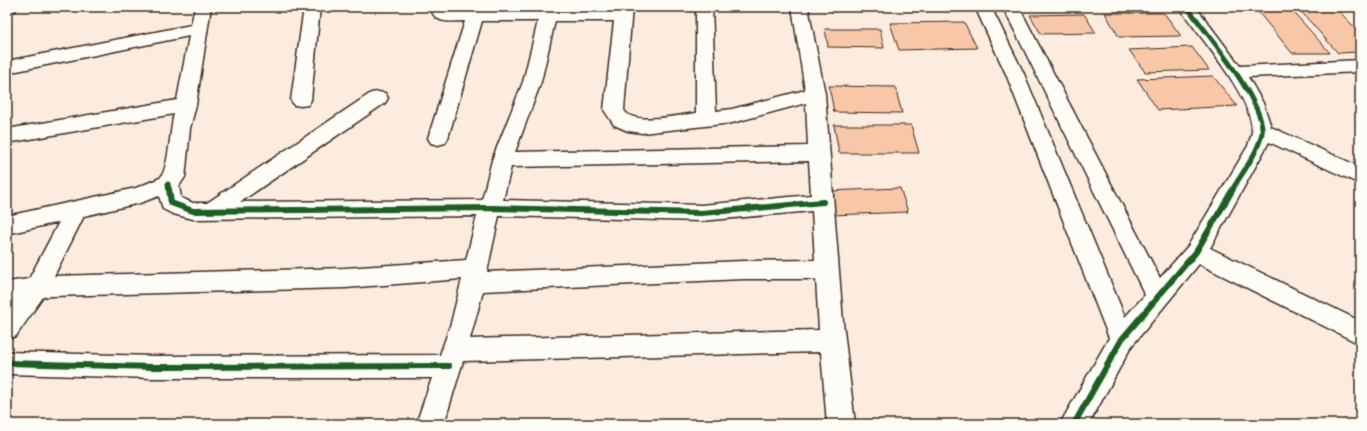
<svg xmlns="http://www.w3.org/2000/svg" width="1367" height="431" viewBox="0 0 1367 431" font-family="Pangolin,sans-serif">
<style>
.building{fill:#f8c7a8;stroke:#3b2a1e}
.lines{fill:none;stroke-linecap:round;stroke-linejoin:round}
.street-casing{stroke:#3b2a1e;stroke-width:3}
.street{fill:#fdfcf7;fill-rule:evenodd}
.cycleway-far1-casing{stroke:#fdfcf7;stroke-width:7}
.cycleway-casing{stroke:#fdfcf7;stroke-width:9}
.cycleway-far1{stroke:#1b5e20;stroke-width:5}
.cycleway{stroke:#1b5e20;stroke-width:6}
</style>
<rect width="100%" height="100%" fill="#fcecdf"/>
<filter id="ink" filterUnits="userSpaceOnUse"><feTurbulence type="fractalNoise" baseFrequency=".025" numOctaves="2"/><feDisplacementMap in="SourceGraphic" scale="8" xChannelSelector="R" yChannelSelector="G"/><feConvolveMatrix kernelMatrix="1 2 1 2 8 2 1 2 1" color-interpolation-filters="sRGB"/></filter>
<g filter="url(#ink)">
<path class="building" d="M1254,7H1289L1330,53H1292Z
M1297,7H1335L1360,33V52L1338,53Z
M1105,13H1164L1181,36L1119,37Z
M1084,14L1096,33L1041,34L1030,15Z
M964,22L977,48L899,50L890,23Z
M825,29H880L884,48L828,47Z
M1192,47L1209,70L1145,72L1129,50Z
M1213,76L1237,106L1158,110L1137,79Z
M829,86L895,87L902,113L834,112Z
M834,125H911L919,153H839Z
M900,188L908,212L833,215L828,191Z"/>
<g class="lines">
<defs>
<path id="street" d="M7,7H17L15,11L7,12Z
M195,7H211L196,105L190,128L186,169L185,177L179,186L181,198L193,203H207L371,93L378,92L385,93L388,98L385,103L240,202L482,200L492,160L523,82L538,21H482L448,138L445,143L438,145L431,143L428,138L465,21C449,21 435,25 430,7H446L448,11H615L616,7H632L624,110C631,126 681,115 696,113V7H712L716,111L732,109L805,90L792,7H808L825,94L843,322L855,424H827L821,352L463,361L444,424H416L432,378H153L7,374V352L153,356L440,355L451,323L462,279L345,288L52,296L43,297L16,336L7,339V309L13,301L7,302V282L29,279L59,222L7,234V216L136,188L160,178C169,169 170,129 174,114L7,143V129L177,100L189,36L7,73V61L191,25ZM555,21H614L604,110L614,125L628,131L642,133L732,123L806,103L808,146L515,152L541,82ZM809,161L811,195L701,205L503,200L511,167ZM159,196L163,209L173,214L193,219L477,216L466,260L345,268L54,276L84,216L140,203ZM812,211L815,260L743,261L487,272L499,216L701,221ZM743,279H816L819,330L470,339L483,291Z
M304,7H320L311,100L308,105L301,106L294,105L291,100Z
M975,7H991L1024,74L1125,317L1145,295L1003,7H1019L1160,278L1188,246L1248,146C1249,141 1252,136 1252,131C1253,97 1198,35 1179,7H1196L1240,66L1360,60V72L1248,77L1263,103L1271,127L1360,167V184L1269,142L1210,248L1360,321V344L1199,264L1131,347L1089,424H1060L1109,338L1006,74Z"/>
</defs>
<use href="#street" class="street-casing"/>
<use href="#street" class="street"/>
<defs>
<path id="cycleway-far1" d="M1187,7C1205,31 1266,104 1262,133C1258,153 1242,173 1232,190
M168,184L169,190"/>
<path id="cycleway" d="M169,189L171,203L193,211L491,208L701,213L823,202
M7,363L153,367L449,366
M1074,424L1122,339L1196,252L1233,189"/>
</defs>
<use href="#cycleway-far1" class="cycleway-far1-casing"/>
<use href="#cycleway" class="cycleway-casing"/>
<use href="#cycleway-far1" class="cycleway-far1"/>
<use href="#cycleway" class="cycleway"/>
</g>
</g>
<rect width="1367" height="431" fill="none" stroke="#fdfcf7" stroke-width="24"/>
<rect x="12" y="12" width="1343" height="407" fill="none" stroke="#3b2a1e" stroke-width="1.5" filter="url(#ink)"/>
</svg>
